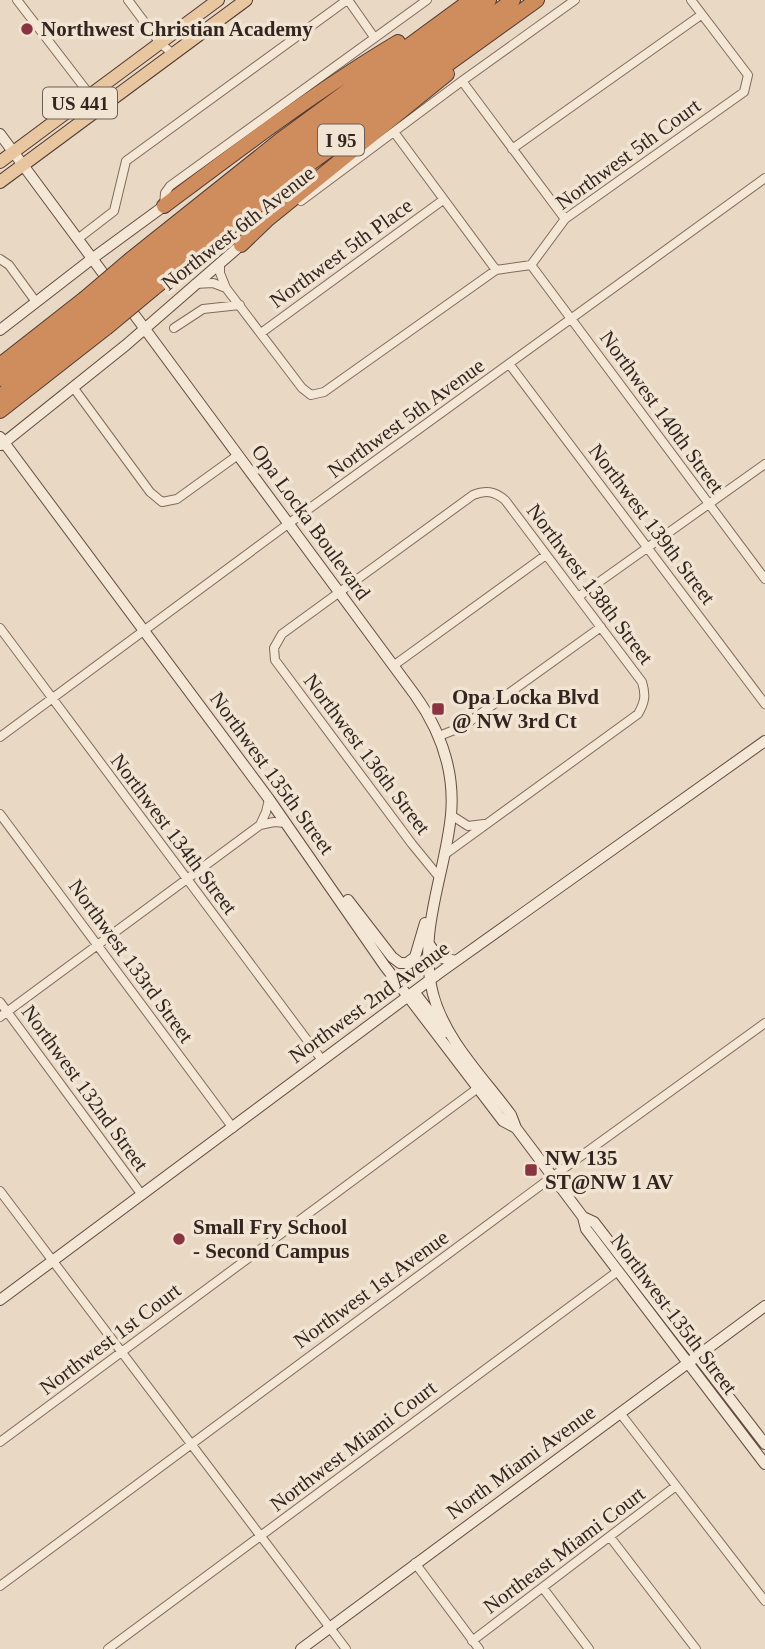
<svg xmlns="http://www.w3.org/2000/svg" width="765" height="1649" viewBox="0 0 765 1649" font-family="Georgia,serif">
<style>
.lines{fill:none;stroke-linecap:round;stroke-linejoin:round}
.street-casing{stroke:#816a5c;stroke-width:10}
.secondary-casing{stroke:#634c40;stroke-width:12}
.primary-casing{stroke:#503a30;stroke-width:14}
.highway-casing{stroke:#503a30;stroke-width:16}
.street{stroke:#f5e7d6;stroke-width:8}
.secondary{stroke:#f5e7d6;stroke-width:10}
.primary{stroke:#e8c6a0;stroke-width:12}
.highway{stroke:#cf8c5d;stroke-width:14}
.highway-bridge-casing{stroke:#503a30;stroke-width:16;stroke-linecap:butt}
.highway-bridge{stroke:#cf8c5d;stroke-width:14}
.poi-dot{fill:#8a3341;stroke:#f1e4d3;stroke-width:2.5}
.labels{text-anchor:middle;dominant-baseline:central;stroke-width:7;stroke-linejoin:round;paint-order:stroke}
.shield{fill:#f1e4d3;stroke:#6c5e55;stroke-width:2}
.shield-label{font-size:19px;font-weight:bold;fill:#33251f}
.poi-label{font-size:21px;font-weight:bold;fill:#33251f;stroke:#f1e4d3;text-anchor:start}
.street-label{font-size:21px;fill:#33251f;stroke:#f1e4d3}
</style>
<rect width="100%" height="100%" fill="#e9d8c4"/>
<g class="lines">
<defs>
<path id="street" d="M17,0L100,108
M128,0L160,43L173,54
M348,0L374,37
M462,81L565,219
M394,132L496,270
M512,149L701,15
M301,201L462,81L575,0
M164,206L165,193L170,186L427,0
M79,238L114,211L126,161L347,0
M0,259L9,265L36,302
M220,263V273L226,288L302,388L311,395L324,392L496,270L531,265L565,219L744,92L748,75L691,0
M531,265L765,579
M195,284L213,283L226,288
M174,328L203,309L240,305
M261,333L443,200
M510,365L765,704
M73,387L150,492L162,502L177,499L238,455
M578,597L765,464
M0,628L322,1060
M393,666L546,555
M439,736L462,727L601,627
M0,737L288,524L765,178
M0,814L233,1128
M451,815L468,826L484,824
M260,825L266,812L269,799
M439,877L412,844L275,660L274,648L282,634L473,495C486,490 494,491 505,500L642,682C646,695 645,702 638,714L444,855
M0,1002L142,1195
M0,1017L260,825L274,822L286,823
M0,1191L346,1649
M620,1413L765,1601
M0,1442L478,1088
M610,1537L696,1649
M415,1563L479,1649
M0,1586L552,1177L765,1023
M543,1588L589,1649
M472,1641L676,1486
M108,1649L618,1271"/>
<path id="secondary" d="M0,134L111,284
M125,302L415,695C440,730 455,771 451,815C445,876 417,932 433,994C445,1040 484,1078 511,1115L516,1128L583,1217L586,1229L765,1464
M0,330L93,258L164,206
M0,437L269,799L384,965L503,1121L516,1128
M1,445L126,345L241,245
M348,900L392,957L400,963H407L415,957L425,923
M429,944L438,957L456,961
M415,993L445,1032
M583,1217L594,1222L765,1444
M0,1300L442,971L765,741
M301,1649L765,1306"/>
<path id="primary" d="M0,162L218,0
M0,182L246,0"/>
<path id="highway" d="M164,206C240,149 316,91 398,42
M241,245L268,219L447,74
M131,259L279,141L471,0
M138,269L305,136L489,0
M146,280L341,124L513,0
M153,289L308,165L537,0
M0,365L84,299
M0,379L91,308
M0,396L99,319
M0,411L106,328"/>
</defs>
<use href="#street" class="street-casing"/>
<use href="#secondary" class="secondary-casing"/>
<use href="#primary" class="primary-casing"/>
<use href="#highway" class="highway-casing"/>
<use href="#street" class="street"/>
<use href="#secondary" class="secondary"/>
<use href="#primary" class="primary"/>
<use href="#highway" class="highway"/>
<defs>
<path id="highway-bridge" d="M84,299L131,259
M91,308L138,269
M99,319L146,280
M106,328L153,289"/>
</defs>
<use href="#highway-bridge" class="highway-bridge-casing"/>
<use href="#highway-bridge" class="highway-bridge"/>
</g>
<g class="poi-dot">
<circle cx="27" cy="29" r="7"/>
<rect x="431" y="702" width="14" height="14" rx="3.5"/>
<rect x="524" y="1163" width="14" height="14" rx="3.5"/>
<circle cx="179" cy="1239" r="7"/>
</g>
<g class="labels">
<g class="shield">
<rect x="43" y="87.5" width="74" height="31" rx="5"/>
<rect x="318" y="124.5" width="46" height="31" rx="5"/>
</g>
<g class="shield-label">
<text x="80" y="103">US 441</text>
<text x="341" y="140">I 95</text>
</g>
<g class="poi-label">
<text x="41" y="29">Northwest Christian Academy</text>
<text x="452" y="697">Opa Locka Blvd<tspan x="452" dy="24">@ NW 3rd Ct</tspan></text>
<text x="545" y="1158">NW 135<tspan x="545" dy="24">ST@NW 1 AV</tspan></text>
<text x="193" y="1227">Small Fry School<tspan x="193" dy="24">- Second Campus</tspan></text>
</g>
<g class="street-label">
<text transform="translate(628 154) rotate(-36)">Northwest 5th Court</text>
<text transform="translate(238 228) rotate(-38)">Northwest 6th Avenue</text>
<text transform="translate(341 253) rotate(-36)">Northwest 5th Place</text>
<text transform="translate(662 412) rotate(54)">Northwest 140th Street</text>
<text transform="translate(406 418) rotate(-36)">Northwest 5th Avenue</text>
<text transform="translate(311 522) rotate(54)">Opa Locka Boulevard</text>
<text transform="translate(652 524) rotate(53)">Northwest 139th Street</text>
<text transform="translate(590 584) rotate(53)">Northwest 138th Street</text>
<text transform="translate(367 754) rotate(53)">Northwest 136th Street</text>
<text transform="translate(272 773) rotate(54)">Northwest 135th Street</text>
<text transform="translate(174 834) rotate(53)">Northwest 134th Street</text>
<text transform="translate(131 961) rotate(54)">Northwest 133rd Street</text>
<text transform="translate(369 1002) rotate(-36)">Northwest 2nd Avenue</text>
<text transform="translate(85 1088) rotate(54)">Northwest 132nd Street</text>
<text transform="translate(371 1289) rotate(-36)">Northwest 1st Avenue</text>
<text transform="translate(674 1314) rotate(53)">Northwest 135th Street</text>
<text transform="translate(110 1339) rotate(-37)">Northwest 1st Court</text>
<text transform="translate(353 1446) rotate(-37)">Northwest Miami Court</text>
<text transform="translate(521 1462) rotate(-36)">North Miami Avenue</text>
<text transform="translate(564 1550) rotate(-37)">Northeast Miami Court</text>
</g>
</g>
</svg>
